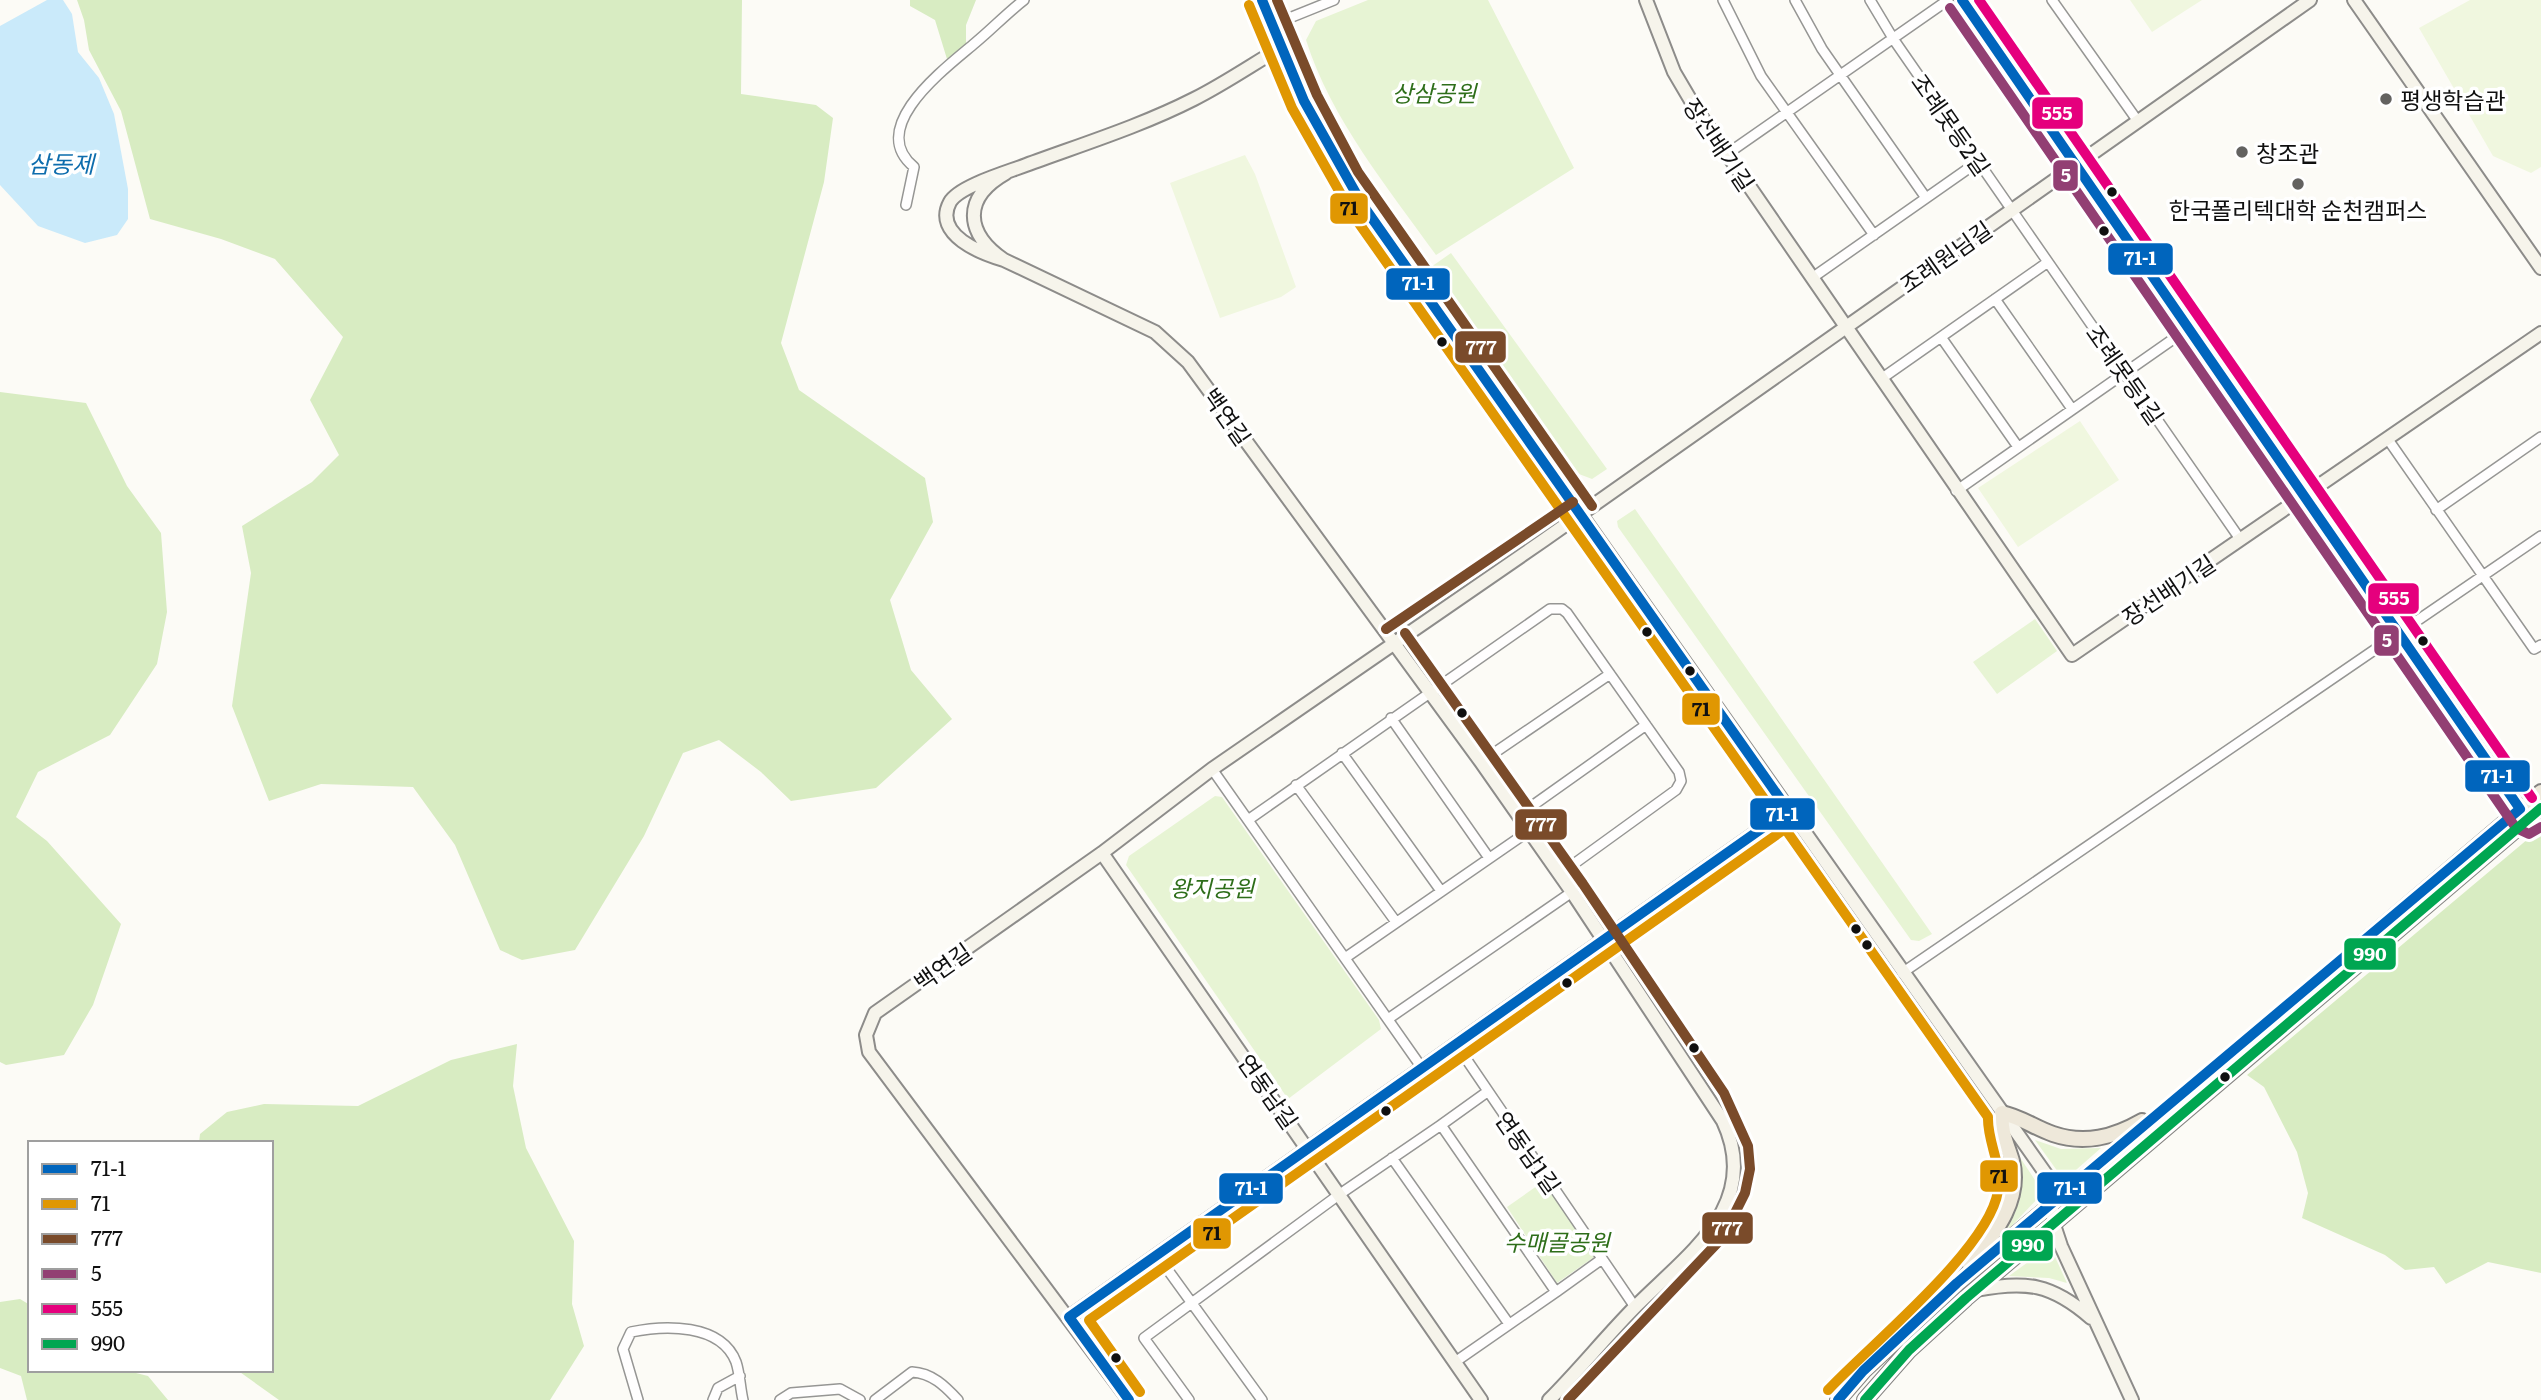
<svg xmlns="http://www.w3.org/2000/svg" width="2541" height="1400" viewBox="0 0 2541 1400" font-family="Literata,'Noto Sans KR',serif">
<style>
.green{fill:#e7f4d4}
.forest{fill:#d8ecc2}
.pitch{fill:#f0f7df}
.water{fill:#caeafa}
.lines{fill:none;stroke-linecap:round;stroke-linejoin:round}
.street-casing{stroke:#969694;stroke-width:12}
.secondary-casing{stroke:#8d8c8a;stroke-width:16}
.primary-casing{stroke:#848381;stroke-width:18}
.street{stroke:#fffefe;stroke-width:9}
.secondary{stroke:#f6f4eb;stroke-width:12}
.primary{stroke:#eee8da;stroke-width:14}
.bus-1-casing{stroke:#fff;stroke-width:16}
.bus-2-casing{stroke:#fff;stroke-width:16}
.bus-3-casing{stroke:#fff;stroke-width:16}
.bus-4-casing{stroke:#fff;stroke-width:16}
.bus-5-casing{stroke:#fff;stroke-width:16}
.bus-6-casing{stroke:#fff;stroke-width:16}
.bus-1{stroke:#0065bd;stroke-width:10}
.bus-2{stroke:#e09702;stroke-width:10}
.bus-3{stroke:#7a4b2a;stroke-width:10}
.bus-4{stroke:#923f73;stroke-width:10}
.bus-5{stroke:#e5007d;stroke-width:10}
.bus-6{stroke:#00a651;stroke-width:10}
.poi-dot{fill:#636260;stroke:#fff;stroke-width:2.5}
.bus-dot{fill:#101010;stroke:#fff;stroke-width:2.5}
.labels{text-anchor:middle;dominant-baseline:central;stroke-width:7;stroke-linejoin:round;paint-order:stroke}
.park-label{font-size:23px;font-style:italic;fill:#2e6e1a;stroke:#fff}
.poi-label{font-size:23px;fill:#101010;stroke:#fff;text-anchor:start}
.street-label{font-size:23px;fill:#101010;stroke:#fff}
.water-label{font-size:24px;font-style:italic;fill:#0e6dad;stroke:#fff}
.line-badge{stroke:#fff;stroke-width:2.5}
.badge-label{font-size:19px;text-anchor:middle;font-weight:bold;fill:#fff}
.pale-badge-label{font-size:19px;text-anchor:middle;font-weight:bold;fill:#111}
</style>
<rect width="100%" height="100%" fill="#fcfbf6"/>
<path class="green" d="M1368,0H1488L1574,168L1436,255C1388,188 1331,119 1306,40L1316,21Z
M1451,253L1607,469L1592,479L1579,474L1431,267Z
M1635,509L1932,934L1919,941L1911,940L1618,527L1617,521Z
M2035,619L2057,651L1997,694L1973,662Z
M1215,796L1222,797L1379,1020L1381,1029L1288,1099L1126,865L1129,856Z
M2035,1140L2061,1149L2101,1148L2060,1184L2058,1172Z
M2017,1153L2039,1186V1197L2005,1233C2020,1206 2028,1184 2017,1153Z
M1544,1181L1597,1255L1557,1283L1507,1207Z
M2050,1246L2067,1283L2049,1278L2009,1276Z"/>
<path class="forest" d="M77,0H742L741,94L816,105L833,118L824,182L781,343L799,390L925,478L933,522L890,600L911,670L952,719L876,788L791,801L761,772L719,740L683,753L644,836L575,950L522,960L500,950L455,845L413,787L321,784L269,801L232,706L251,573L242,526L312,482L339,455L310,400L343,337L275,259L221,239L150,219L121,111L89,50L84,20Z
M910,0H976L966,25V48L947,59L935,20L910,6Z
M0,392L86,403L127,486L161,533L167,612L157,664L110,735L38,772L16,817L47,841L121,924L93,1005L64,1055L6,1065L0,1062Z
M2541,828V1273L2488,1262L2446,1284L2434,1267L2405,1270L2385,1255L2302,1218L2308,1193L2297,1152L2264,1087L2247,1075Z
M517,1044L513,1086L526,1148L574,1241L572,1304L584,1346L550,1400H279L237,1370H271V1143H199L200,1134L227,1112L264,1104L358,1106L451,1060Z
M20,1299L30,1305V1370H124L148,1376L168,1400H27L21,1376L0,1368V1302Z"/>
<path class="pitch" d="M2130,0H2202L2152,32Z
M2470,0H2541V167L2531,173L2493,156L2419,28Z
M1245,155L1255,174L1296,287L1281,297L1220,318L1170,183Z
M2080,421L2119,480L2018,547L1978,488Z"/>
<path class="water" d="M47,0H63L72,14L78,52L99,78L114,114L128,189V219L117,235L85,243L38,226L0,185V26Z"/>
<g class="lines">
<defs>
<path id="street" d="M1723,0L1761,76L1874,235
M1795,0L1822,49L1926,198
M1870,0L1894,40L2240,539
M2052,0L2137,120
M1272,25L1334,0
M1727,154L1948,0
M906,205L914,167C865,127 947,67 975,43C992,29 1007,13 1024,0
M1812,278L1979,161
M1995,299L2072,409
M1941,337L2018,447
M1881,379L2048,262
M2387,438L2534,649L2541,645
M1956,491L2189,328
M2436,510L2541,437
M1391,718L1489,858
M1342,753L1441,891
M1481,762L1610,674
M1212,769L1422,1068
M1296,785L1396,922
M1518,816L1646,725
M1248,820L1550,609H1562L1567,613L1679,772L1681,781L1676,790L1560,874
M1345,958L1529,831
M1902,973L2541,536
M1388,1019L1572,892
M1456,1044L1635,1307
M1441,1125L1487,1092
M1392,1158L1509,1324
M1157,1255L1262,1400
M1556,1292L1602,1259
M638,1400L623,1349L631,1332C664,1325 721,1323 736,1362C740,1374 740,1387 743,1400
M713,1400L718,1388L740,1376
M780,1400L791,1393L840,1389L860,1400
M875,1400L912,1372C932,1373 945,1386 958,1400
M1189,1400L1144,1338L1340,1194L1441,1125L1556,1292L1455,1362"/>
<path id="secondary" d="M1262,0L1304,101L1362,204L2048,1177L2054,1225L2061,1246L2132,1400
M1646,0L1674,72L1694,106L2072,655L2541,333
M1962,0L2526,818
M2354,0L2541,268
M1006,173C962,198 965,233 1004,260C983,254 932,235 950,202C959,186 1008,172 1026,165C1083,144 1141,126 1194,99C1224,84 1253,64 1282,47
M1004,260L1155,332L1188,362L1481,762L1572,892L1723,1121C1762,1204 1690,1252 1637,1305C1607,1335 1580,1369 1549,1400
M1102,853L1481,1400
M1976,1290C2026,1280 2052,1284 2091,1318
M1069,1317L1788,810
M1129,1400L869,1052L866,1035L875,1013L1102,853L1212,769L1544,540L2310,0"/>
<path id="primary" d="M1970,1265C1993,1235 2022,1201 2012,1161C2007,1144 2000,1132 2002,1113C2021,1117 2035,1128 2053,1134C2085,1145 2114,1137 2142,1121
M1838,1400L1863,1371L1957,1283L2160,1115L2541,792
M1865,1400L1909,1350L1966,1298L2541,808"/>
</defs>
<use href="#street" class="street-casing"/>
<use href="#secondary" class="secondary-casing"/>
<use href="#primary" class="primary-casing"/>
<use href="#street" class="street"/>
<use href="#secondary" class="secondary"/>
<use href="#primary" class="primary"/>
<defs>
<path id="bus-1" d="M1129,1400L1069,1317L1788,810L1362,204L1304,101L1262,0
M1838,1400L1863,1371L1957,1283L2520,809L1962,0"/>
<path id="bus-2" d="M1249,5L1292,108L1351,212L1988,1117C1987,1142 2003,1166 1998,1191C1989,1249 1870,1345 1828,1390
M1140,1392L1089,1320L1796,821"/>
<path id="bus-3" d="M1277,0L1317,95L1358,172L1592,506
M1386,629L1573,502
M1405,633L1583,884L1724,1093L1748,1146L1750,1169L1745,1193L1723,1237L1568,1400"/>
<path id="bus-4" d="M1950,8L2516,828L2529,834L2541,827"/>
<path id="bus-5" d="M1979,0L2532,798"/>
<path id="bus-6" d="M1865,1400L1909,1350L1966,1298L2541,808"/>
</defs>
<use href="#bus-1" class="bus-1-casing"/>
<use href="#bus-2" class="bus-2-casing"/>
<use href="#bus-3" class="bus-3-casing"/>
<use href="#bus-4" class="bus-4-casing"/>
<use href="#bus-5" class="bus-5-casing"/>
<use href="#bus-6" class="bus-6-casing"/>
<use href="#bus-1" class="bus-1"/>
<use href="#bus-2" class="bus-2"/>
<use href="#bus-3" class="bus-3"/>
<use href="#bus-4" class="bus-4"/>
<use href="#bus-5" class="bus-5"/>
<use href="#bus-6" class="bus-6"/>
</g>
<g class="poi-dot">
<circle cx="2386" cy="99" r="7"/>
<circle cx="2242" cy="152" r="7"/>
<circle cx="2298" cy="184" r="7"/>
</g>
<g class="bus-dot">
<circle cx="2112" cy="192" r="6"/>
<circle cx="2104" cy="231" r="6"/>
<circle cx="1442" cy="342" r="6"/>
<circle cx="1647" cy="632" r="6"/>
<circle cx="2423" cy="641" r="6"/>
<circle cx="1690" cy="671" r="6"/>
<circle cx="1462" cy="713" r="6"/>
<circle cx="1856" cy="929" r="6"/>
<circle cx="1867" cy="945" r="6"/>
<circle cx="1567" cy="983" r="6"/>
<circle cx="1694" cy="1048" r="6"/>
<circle cx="2225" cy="1077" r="6"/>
<circle cx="1386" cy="1111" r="6"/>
<circle cx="1116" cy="1358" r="6"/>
</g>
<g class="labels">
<g class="park-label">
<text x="1434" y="92">상삼공원</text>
<text x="1212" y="887">왕지공원</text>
<text x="1557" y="1241">수매골공원</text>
</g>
<g class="poi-label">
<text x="2400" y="99">평생학습관</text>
<text x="2256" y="152">창조관</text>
<text x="2298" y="209" text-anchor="middle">한국폴리텍대학 순천캠퍼스</text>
</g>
<g class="street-label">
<text transform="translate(1952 124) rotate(55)">조례못등2길</text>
<text transform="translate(1720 144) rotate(56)">장선배기길</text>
<text transform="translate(1945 256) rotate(-35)">조례원님길</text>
<text transform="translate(2126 374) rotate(55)">조례못등1길</text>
<text transform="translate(1228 416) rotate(55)">백연길</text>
<text transform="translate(2168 589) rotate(-34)">장선배기길</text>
<text transform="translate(942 966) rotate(-35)">백연길</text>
<text transform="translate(1269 1091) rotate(55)">연동남길</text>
<text transform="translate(1529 1152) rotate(55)">연동남1길</text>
</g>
<g class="water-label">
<text x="61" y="162">삼동제</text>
</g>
</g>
<g class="line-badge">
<rect x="2031" y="96" width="53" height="34" rx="7" fill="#e5007d"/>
<rect x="2052" y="159" width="27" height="33" rx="7" fill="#923f73"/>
<rect x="1329" y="192" width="40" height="33" rx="7" fill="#e09702"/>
<rect x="2107" y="242" width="67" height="34" rx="7" fill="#0065bd"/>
<rect x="1385" y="267" width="66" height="34" rx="7" fill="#0065bd"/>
<rect x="1454" y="330" width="53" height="34" rx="7" fill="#7a4b2a"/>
<rect x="2367" y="582" width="53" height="33" rx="7" fill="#e5007d"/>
<rect x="2373" y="624" width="27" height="33" rx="7" fill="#923f73"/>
<rect x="1681" y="692" width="40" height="34" rx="7" fill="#e09702"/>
<rect x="2464" y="759" width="67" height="34" rx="7" fill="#0065bd"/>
<rect x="1749" y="797" width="67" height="34" rx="7" fill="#0065bd"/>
<rect x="1514" y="808" width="54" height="33" rx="7" fill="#7a4b2a"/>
<rect x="2343" y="937" width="54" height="34" rx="7" fill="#00a651"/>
<rect x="1979" y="1159" width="40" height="34" rx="7" fill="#e09702"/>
<rect x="2036" y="1171" width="67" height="34" rx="7" fill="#0065bd"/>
<rect x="1218" y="1172" width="66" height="33" rx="7" fill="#0065bd"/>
<rect x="1701" y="1211" width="53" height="34" rx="7" fill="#7a4b2a"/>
<rect x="1192" y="1217" width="40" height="33" rx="7" fill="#e09702"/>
<rect x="2001" y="1229" width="53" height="33" rx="7" fill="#00a651"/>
</g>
<g class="badge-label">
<text x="2057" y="120">555</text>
<text x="2066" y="182">5</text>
<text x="2140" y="265">71-1</text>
<text x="1418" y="290">71-1</text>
<text x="1481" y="354">777</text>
<text x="2394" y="605">555</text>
<text x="2387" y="647">5</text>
<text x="2497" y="783">71-1</text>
<text x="1782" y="821">71-1</text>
<text x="1541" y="831">777</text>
<text x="2370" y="961">990</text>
<text x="2070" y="1195">71-1</text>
<text x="1251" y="1195">71-1</text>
<text x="1727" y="1235">777</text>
<text x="2028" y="1252">990</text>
</g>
<g class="pale-badge-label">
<text x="1349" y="215">71</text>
<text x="1701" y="716">71</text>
<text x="1999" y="1183">71</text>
<text x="1212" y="1240">71</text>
</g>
<rect x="28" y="1141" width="245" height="231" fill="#ffffff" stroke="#9f9f9f" stroke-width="2"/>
<rect x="42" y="1164" width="35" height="10" fill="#0065bd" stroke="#9f9f9f" stroke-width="2"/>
<text x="91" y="1176" font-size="21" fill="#101010">71-1</text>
<rect x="42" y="1199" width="35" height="10" fill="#e09702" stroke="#9f9f9f" stroke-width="2"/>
<text x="91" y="1211" font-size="21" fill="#101010">71</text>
<rect x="42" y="1234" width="35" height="10" fill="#7a4b2a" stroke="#9f9f9f" stroke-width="2"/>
<text x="91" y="1246" font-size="21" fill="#101010">777</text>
<rect x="42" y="1269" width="35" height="10" fill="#923f73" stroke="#9f9f9f" stroke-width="2"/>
<text x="91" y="1281" font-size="21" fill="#101010">5</text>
<rect x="42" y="1304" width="35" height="10" fill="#e5007d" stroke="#9f9f9f" stroke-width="2"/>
<text x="91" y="1316" font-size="21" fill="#101010">555</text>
<rect x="42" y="1339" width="35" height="10" fill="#00a651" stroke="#9f9f9f" stroke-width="2"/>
<text x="91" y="1351" font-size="21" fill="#101010">990</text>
</svg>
